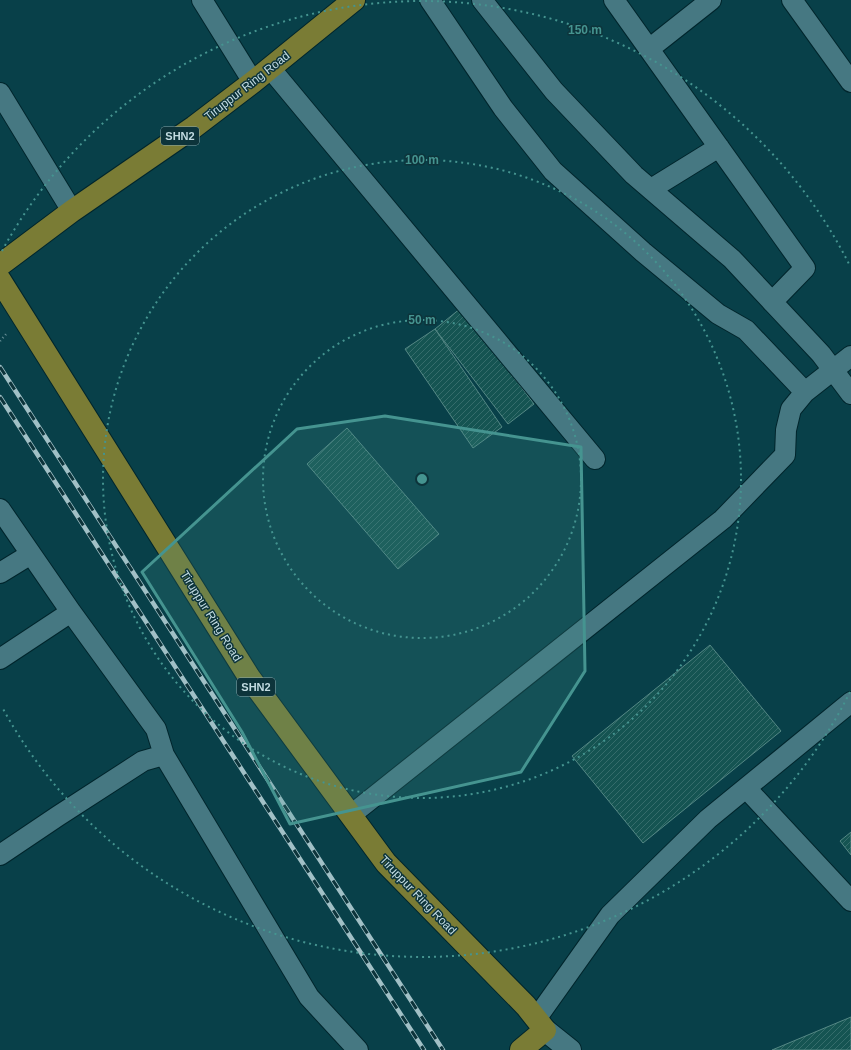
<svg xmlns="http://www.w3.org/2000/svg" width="851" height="1050" viewBox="0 0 851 1050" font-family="Helvetica,sans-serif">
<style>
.building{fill:url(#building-hatch);stroke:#558885}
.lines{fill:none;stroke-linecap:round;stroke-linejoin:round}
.street-casing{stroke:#00252c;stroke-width:22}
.secondary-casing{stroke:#00252c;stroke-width:24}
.primary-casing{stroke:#00252c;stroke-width:24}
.path{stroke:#689098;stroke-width:2.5;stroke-dasharray:1 3;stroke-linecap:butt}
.street{stroke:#467882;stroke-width:20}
.secondary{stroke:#467882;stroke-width:22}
.primary{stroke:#7a7c35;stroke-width:22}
.rail-casing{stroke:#a1c0c6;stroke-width:4.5}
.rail{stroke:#0d343b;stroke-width:3;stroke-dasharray:9;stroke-linecap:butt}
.marked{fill:#459490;fill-opacity:0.2;stroke:#459490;stroke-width:3;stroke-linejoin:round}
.ring{fill:none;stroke:#459490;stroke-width:2;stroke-dasharray:2 4}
.labels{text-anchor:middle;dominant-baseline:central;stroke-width:3;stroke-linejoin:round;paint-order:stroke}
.shield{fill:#0d343b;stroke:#8ca9af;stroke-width:1}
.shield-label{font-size:11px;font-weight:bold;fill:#c2dbe1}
.street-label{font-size:12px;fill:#c2dbe1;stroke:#0d343b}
.centre{fill:#459490;stroke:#0d343b;stroke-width:2}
.ring-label{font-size:12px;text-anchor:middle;font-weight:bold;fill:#459490;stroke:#0d343b;stroke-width:3;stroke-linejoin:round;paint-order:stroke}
</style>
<defs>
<pattern id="building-hatch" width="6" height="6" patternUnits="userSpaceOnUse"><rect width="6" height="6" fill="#155452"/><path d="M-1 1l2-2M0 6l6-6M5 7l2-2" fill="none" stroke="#356c6b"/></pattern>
</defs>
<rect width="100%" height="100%" fill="#084049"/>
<path class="building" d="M461,308L534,404L508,424L435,329Z
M435,329L502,427L473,448L405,349Z
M347,428L439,534L398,569L307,464Z
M710,645L781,731L643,843L572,756Z
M851,832V855L840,841Z
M851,1017V1050H772Z"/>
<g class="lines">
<defs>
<path id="street" d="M202,0L253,82
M430,0L503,108L553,171L643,252L718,314L746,330L805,392L851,356
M482,0L554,91L634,175L732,259L821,354L851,394
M614,0L805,268L772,302
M792,0L851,82
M649,49L711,0
M270,68L595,459
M0,93L72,211
M651,189L719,147
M0,509L71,612L156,729L164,755L309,997L358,1050
M0,573L31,554
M0,659L71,612
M746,788L851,901
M351,815L723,519L785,455L786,430L791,409L805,392
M0,855L58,816L143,761L164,755
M536,1019L610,915L708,819L851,702"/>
<path id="secondary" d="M545,1030L570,1050"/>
<path id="primary" d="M0,265L72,211L194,127L253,82L354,0
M0,280L249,677L386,863L526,1006L545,1030L521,1050"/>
</defs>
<use href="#street" class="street-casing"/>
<use href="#secondary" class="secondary-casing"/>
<use href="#primary" class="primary-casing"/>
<path class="path" d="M0,341L8,332"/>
<use href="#street" class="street"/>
<use href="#secondary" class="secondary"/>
<use href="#primary" class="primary"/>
<defs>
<path id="rail" d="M0,367L443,1050
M0,397L424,1050"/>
</defs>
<use href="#rail" class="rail-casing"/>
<use href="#rail" class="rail"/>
</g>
<path class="marked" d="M385,416L581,447L585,671L521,772L290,824L242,732L142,572L297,429Z"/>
<g class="ring">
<circle cx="422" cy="479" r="159"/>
<circle cx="422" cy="479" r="319"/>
<path d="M850 692A478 478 0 0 1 2 707M2 251A478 478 0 0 1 850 266"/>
</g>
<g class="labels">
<g class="shield">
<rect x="161" y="127" width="38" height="18" rx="3"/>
<rect x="237" y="678" width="38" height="18" rx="3"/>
</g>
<g class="shield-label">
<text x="180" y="136">SHN2</text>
<text x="256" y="687">SHN2</text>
</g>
<g class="street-label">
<text transform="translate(247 86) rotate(-38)">Tiruppur Ring Road</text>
<text transform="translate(211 616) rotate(58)">Tiruppur Ring Road</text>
<text transform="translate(418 895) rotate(46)">Tiruppur Ring Road</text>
</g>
</g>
<circle cx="422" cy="479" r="6" class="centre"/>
<g class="ring-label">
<text x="585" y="34">150 m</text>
<text x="422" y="164">100 m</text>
<text x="422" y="324">50 m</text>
</g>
</svg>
